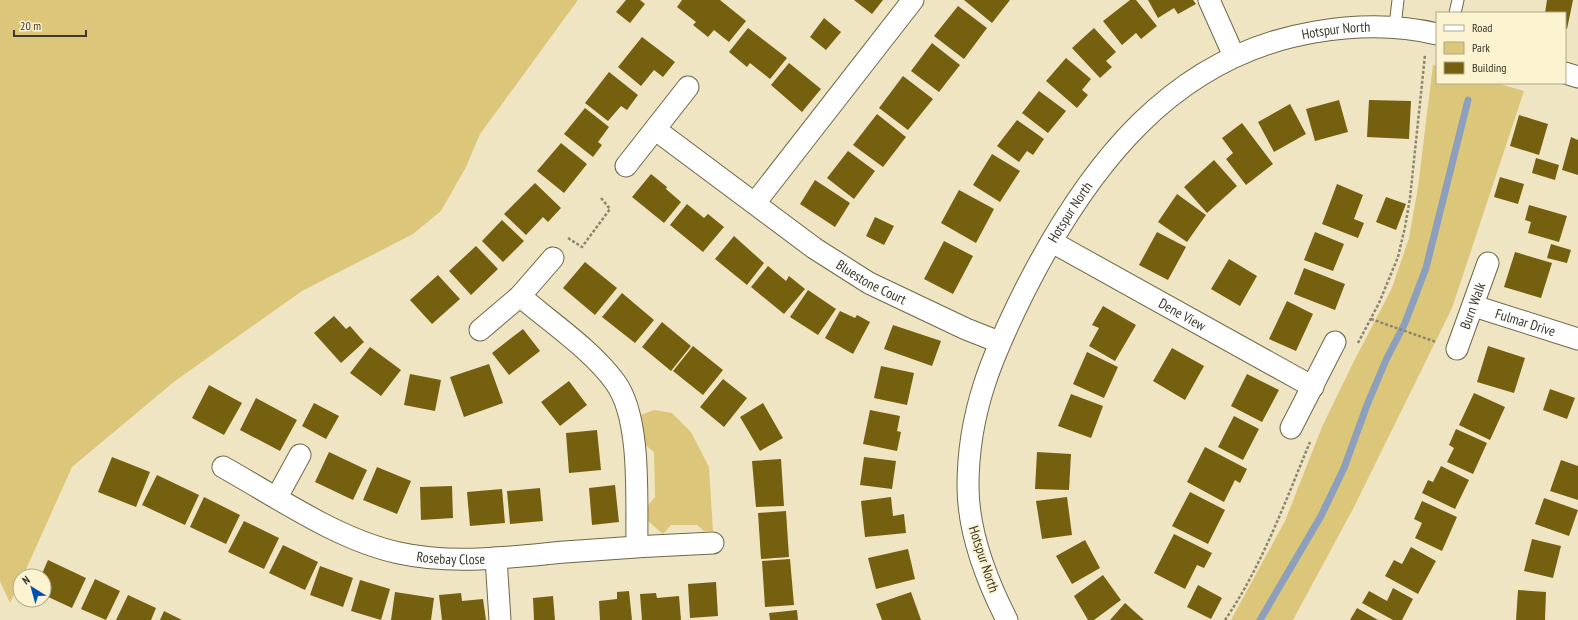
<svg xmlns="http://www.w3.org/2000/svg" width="1578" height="620" viewBox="0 0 1578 620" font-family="'PT Sans Narrow',sans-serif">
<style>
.green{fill:#dbc67a}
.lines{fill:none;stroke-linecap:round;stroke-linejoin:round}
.stream{stroke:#8c9fbc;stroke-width:7}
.building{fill:#74600f}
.service-casing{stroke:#6f6648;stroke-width:13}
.minor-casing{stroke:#6f6648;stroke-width:23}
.path{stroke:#8d866f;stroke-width:2.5;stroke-dasharray:3 2;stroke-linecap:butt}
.service{stroke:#fff;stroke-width:11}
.minor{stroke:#fff;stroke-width:21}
.labels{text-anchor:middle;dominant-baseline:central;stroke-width:4;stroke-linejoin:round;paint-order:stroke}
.street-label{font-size:14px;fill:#3b372a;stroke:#fcf3d0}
</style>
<rect width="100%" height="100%" fill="#efe5c3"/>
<path class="green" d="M0,0H578L480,134L466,167L441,211L413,234L302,291L175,381L72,467L23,576H20V582L10,603L0,581Z
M1433,65L1437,66V83H1496L1524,91L1452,308L1354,507L1293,620H1231L1285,521L1322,427L1352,365L1392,288L1409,238L1418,187Z
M654,410L672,413L691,432L709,467L713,531H704L697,525H671L663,534L648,521L645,509L655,497L654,452L643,443L641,415Z"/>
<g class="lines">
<path class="stream" d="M1260,620L1321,516L1344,468L1367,405L1386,360L1405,323L1426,268L1468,100"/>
</g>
<path class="building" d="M626,0H640L645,4L630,23L616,12Z
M682,0H720L746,21L729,42L714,30L708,37L693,25L696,22L677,7Z
M854,0H883L872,14Z
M964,0H1010L992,23Z
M1130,0H1136L1157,26L1141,39L1136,33L1122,45L1103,21Z
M1148,0H1193L1196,4L1178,14L1174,8L1158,18Z
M1547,0H1573L1567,29L1565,28V13H1545Z
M958,6L987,28L964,59L934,36Z
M824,18L841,32L826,50L810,37Z
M748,28L787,58L770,79L750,63L747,67L729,52Z
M1094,28L1116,52L1106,61L1112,67L1100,78L1072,48Z
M642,37L675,62L663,77L654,70L641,86L618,67Z
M932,43L960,65L939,92L911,71Z
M1066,58L1091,79L1082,90L1088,95L1077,108L1046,81Z
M789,63L821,89L802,112L771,85Z
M609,72L638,95L627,110L621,106L608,121L585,103Z
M903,76L933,99L908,130L879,108Z
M1039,91L1066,111L1048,133L1022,113Z
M1339,100L1348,132L1315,141L1306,109Z
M1369,100L1411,101L1409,139L1367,137Z
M1290,104L1306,134L1274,152L1258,122Z
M585,108L609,127L598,142L602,145L593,157L564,134Z
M877,114L906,137L883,167L853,145Z
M1519,115L1548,124L1539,155L1510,146Z
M1017,120L1044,139L1033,155L1027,151L1019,162L997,146Z
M1242,123L1273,164L1246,185L1226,159L1233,153L1222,138Z
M1571,137L1578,140V175L1562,170Z
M561,143L587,164L564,193L537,171Z
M848,151L875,171L854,199L827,178Z
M992,154L1020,171L1000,202L973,185Z
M1536,158L1559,165L1555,180L1532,173Z
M1214,160L1237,186L1207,213L1184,187Z
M651,174L667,187L666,189L681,202L664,223L632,197Z
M1500,177L1524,184L1518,204L1494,197Z
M815,180L850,203L835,227L800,204Z
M535,183L561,208L548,222L543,217L526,235L504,214Z
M1337,184L1363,195L1354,219L1364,223L1358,238L1322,224Z
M959,190L994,209L976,243L941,223Z
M1177,194L1206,215L1187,242L1158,222Z
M1386,197L1406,204L1396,230L1376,222Z
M687,204L704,218L708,214L724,227L703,252L670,225Z
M1529,205L1567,216L1559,242L1528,233L1531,222L1525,220Z
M875,217L894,226L884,245L866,236Z
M502,220L524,241L503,262L482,241Z
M1157,232L1186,247L1168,280L1139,265Z
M1315,232L1344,244L1333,271L1304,260Z
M734,236L764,263L747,285L715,259Z
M944,241L973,256L953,294L924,279Z
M1551,244L1571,250L1567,263L1547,258Z
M476,246L498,269L471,295L449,271Z
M1515,252L1552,263L1541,298L1504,287Z
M1229,259L1257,276L1240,306L1211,289Z
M585,262L617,288L595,315L563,288Z
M768,266L786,281L789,276L805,289L784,314L751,287Z
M1304,268L1345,284L1335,310L1294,294Z
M438,275L460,299L432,324L410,300Z
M808,290L836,309L818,335L790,317Z
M622,293L654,320L635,343L602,317Z
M1287,301L1313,314L1296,351L1269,339Z
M1103,306L1136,325L1115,361L1089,346L1099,328L1092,325Z
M840,311L855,318L857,315L870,322L853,354L825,338Z
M334,316L346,329L350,326L364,342L341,363L314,333Z
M662,322L691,346L671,371L642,347Z
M893,325L941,341L932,366L884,349Z
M523,329L540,351L509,375L492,353Z
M693,346L723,370L703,395L673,371Z
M1488,346L1525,358L1514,393L1477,382Z
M370,347L401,370L381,396L350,373Z
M1172,348L1204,366L1185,400L1153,381Z
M1087,352L1118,367L1104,398L1073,384Z
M489,364L503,403L464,417L450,377Z
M881,366L914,373L907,405L874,398Z
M410,374L441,380L435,411L404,405Z
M1247,374L1279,390L1262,422L1231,406Z
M723,379L747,398L724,427L700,407Z
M569,381L587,405L560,426L541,402Z
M209,385L242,403L224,435L192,418Z
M1550,389L1575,398L1567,419L1543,410Z
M1474,393L1505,407L1490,440L1459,425Z
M1071,394L1103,406L1091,438L1058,426Z
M256,398L297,420L280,451L240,430Z
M314,403L339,416L326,439L302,426Z
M763,403L783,438L760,451L740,417Z
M870,410L900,416L897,431L901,432L897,451L863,444Z
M1234,416L1259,429L1243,460L1218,447Z
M1456,429L1487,443L1473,474L1447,462L1454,448L1449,445Z
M597,430L601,470L569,473L566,433Z
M1205,447L1247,469L1240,483L1235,480L1224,502L1187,482Z
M329,452L367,470L353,500L315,482Z
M1037,452L1071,454L1069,490L1035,489Z
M112,457L150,472L136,507L98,492Z
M864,457L896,461L892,489L860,485Z
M781,459L784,506L756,507L752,461Z
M1561,460L1578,466V500L1550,491Z
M1441,466L1469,480L1455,509L1422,493L1428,480L1433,482Z
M377,467L411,481L397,514L363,500Z
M157,475L199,495L185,525L142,505Z
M615,485L619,522L592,525L589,488Z
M452,486L453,518L421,520L420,487Z
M540,488L543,521L510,524L507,491Z
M502,489L505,523L470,526L467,492Z
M1190,492L1225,510L1208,544L1172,526Z
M204,497L240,515L226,544L190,527Z
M891,497L893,516L904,514L906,533L865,537L861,501Z
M1067,497L1072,535L1042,539L1036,501Z
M1544,498L1578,510L1569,536L1535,524Z
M1422,501L1457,517L1442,551L1415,538L1422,523L1414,519Z
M786,511L789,557L761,559L758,513Z
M244,521L279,538L264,569L228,552Z
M1174,534L1212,553L1204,568L1197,565L1185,589L1154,573Z
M1532,539L1561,546L1553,578L1524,571Z
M1085,540L1100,568L1072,584L1056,556Z
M283,545L318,562L305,590L269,573Z
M1411,547L1436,561L1418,594L1385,576L1394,560L1402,564Z
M908,549L915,579L876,589L868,558Z
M790,559L794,605L765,607L762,561Z
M48,560L86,578L72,608L44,595V576H41Z
M320,566L353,578L343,607L310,595Z
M1103,575L1121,600L1094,620H1088L1074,596Z
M95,579L120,591L106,620L81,609Z
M360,580L390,589L381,620L351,611Z
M716,582L718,616L690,618L688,584Z
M1198,585L1222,598L1211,619L1187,607Z
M1393,588L1413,599L1402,620H1393L1362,603L1369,591L1387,601Z
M1518,590L1546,592L1545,620H1516Z
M629,591L632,620H600L599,601L617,599V592Z
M395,592L434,598L431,620H391Z
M911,592L921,620H882L876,604Z
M461,593L462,601L483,599L486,620H442L439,595Z
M656,593L657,598L679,596L681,620H642L640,594Z
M128,595L156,608L151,620H116Z
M553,596L555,620H534L533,598Z
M1125,603L1144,620H1110Z
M1357,608L1378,620H1350Z
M797,610L798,620H770L769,613Z
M164,611L182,620H160Z"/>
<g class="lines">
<defs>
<path id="service" d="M1455,13L1458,0
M1395,26L1398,0"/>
<g id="minor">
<path d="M1209,0L1234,56"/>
<path d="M1565,73L1578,77"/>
<path id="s1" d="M656,130L814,248L869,283L966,329L999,342"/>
<path d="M626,166L688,87"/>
<path d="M755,203L913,0"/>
<path id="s2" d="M1052,242L1313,387"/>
<path d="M520,296C550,322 592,350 615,382C642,418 636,501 637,546"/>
<path id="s3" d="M1474,306L1578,339"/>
<path d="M480,330L520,296L553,258"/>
<path id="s4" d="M1457,349L1488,263"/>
<path d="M1291,428L1335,342"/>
<path id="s5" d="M223,467C277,497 338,540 399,553C453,565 510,557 565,552C614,548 663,545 713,543"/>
<path d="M277,497L300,455"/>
<path d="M496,558L500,620"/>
<path id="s6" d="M1007,620C986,579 968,533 968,486C968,412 992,356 1025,290C1087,168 1171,56 1315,32C1356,25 1396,24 1437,34"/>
</g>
</defs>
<use href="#service" class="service-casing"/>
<use href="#minor" class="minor-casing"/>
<path class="path" d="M568,238L582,247L610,209L601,198
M1371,319L1436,342
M1358,343L1379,303L1398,257L1405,227L1410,198L1425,55
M1225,620C1262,566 1285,502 1310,442"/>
<use href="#service" class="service"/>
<use href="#minor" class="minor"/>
</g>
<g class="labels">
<g class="street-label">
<text stroke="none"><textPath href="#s6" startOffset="772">Hotspur North</textPath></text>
<text stroke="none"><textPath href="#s6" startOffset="437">Hotspur North</textPath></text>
<text stroke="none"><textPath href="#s1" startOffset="264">Bluestone Court</textPath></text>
<text stroke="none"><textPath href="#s4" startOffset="46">Burn Walk</textPath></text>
<text stroke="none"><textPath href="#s2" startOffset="149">Dene View</textPath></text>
<text stroke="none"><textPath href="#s3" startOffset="54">Fulmar Drive</textPath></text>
<text stroke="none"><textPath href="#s5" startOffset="249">Rosebay Close</textPath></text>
<text transform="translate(984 559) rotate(72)">Hotspur North</text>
</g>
</g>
<rect x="1436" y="12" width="130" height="72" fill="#fcf3d0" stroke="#afa88e"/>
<rect x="1444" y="25" width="20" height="6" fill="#ffffff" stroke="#afa88e"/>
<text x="1472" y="32" font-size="12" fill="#3b372a">Road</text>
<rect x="1444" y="42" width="20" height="12" fill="#dbc67a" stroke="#afa88e"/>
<text x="1472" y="52" font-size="12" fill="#3b372a">Park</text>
<rect x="1444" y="62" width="20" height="12" fill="#74600f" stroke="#afa88e"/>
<text x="1472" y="72" font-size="12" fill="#3b372a">Building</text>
<g transform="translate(32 588) rotate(323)"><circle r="19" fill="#fcf3d0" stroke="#afa88e"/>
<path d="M0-3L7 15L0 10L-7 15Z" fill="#0050ba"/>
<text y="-6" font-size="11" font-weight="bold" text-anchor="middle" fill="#3b372a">N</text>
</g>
<path d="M14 30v6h72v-6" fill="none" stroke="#3b372a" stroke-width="2"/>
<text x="20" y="30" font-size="12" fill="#3b372a" stroke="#fcf3d0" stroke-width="3" paint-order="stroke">20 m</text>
</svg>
